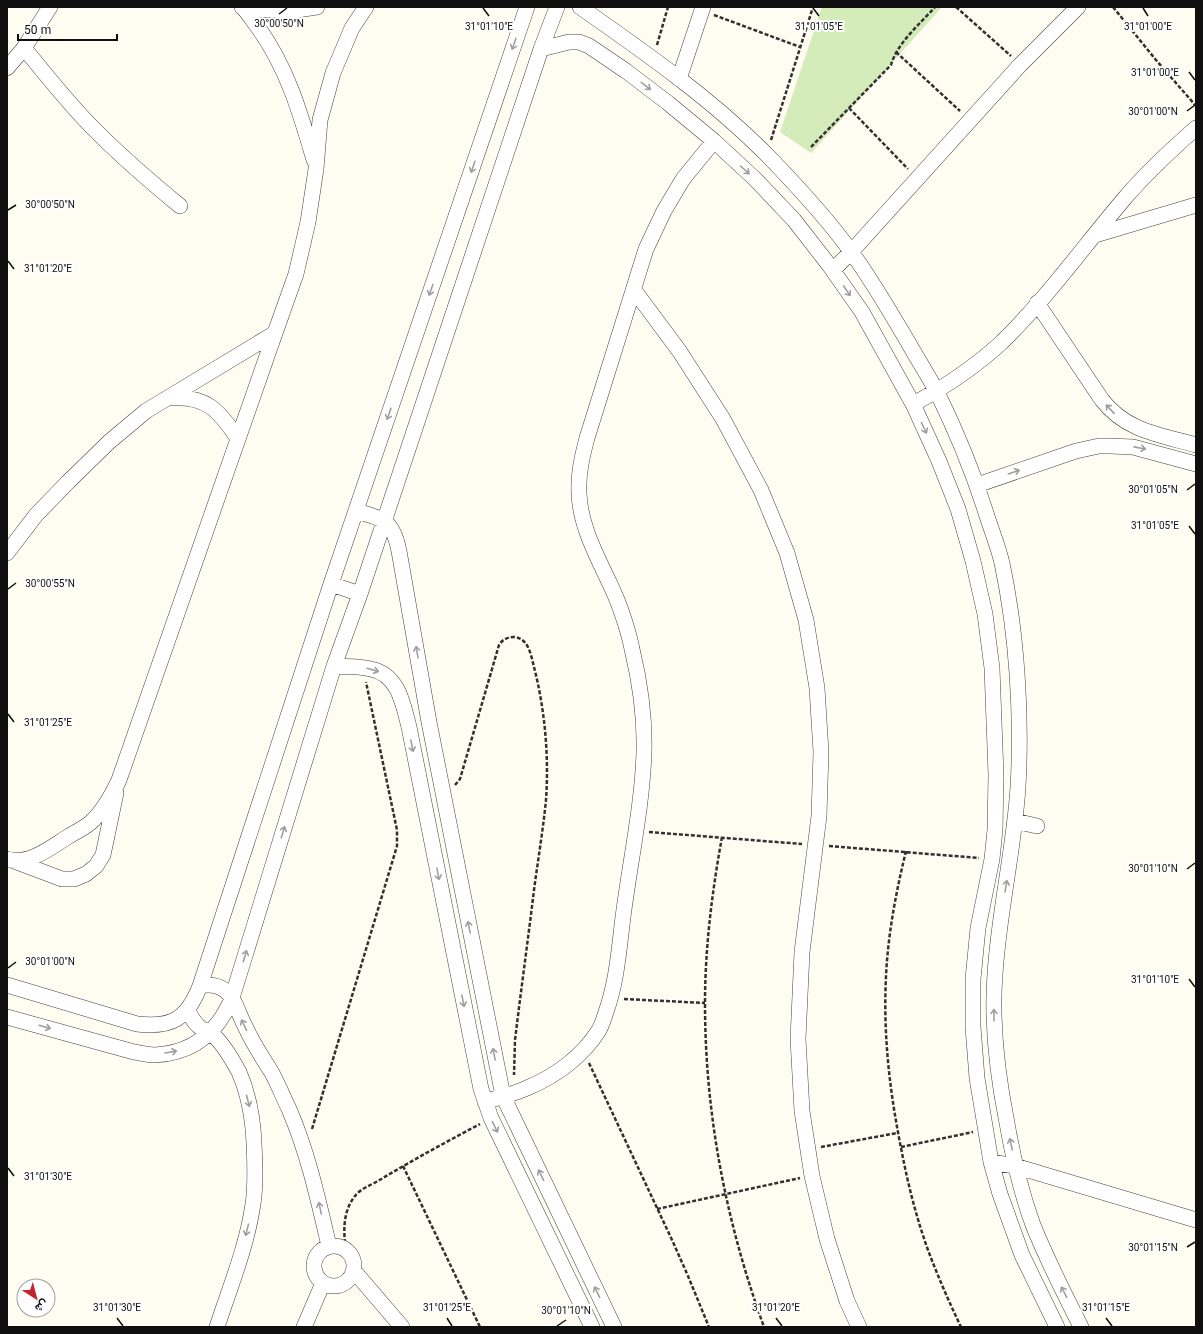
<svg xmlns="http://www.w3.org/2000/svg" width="1203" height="1334" viewBox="0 0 1203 1334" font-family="Georgia,Vazirmatn,serif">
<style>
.green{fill:#d4ebba}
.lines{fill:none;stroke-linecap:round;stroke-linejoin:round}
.minor-casing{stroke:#424242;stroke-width:16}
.path{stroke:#313131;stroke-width:2.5;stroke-dasharray:4 2;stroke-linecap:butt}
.minor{stroke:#fff;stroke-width:15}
.oneway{stroke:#9f9f9f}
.ticks{fill:none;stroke:#0f0f0f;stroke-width:1.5}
.ticks-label{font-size:10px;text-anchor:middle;fill:#0f0f0f;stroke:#fff;stroke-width:4;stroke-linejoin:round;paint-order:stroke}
</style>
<rect width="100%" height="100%" fill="#fffcf2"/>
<path class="green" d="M822,7H942L811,153L780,132Z"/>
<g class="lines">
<defs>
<path id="minor" d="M242,7C248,12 252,20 257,26C287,67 300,112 314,160
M580,7C646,53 713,100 769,157C798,187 828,219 852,253C873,282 890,312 908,342C918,360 929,377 938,394C957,433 973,472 986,513C991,529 998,546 1002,563C1017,634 1022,715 1018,787C1014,850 999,911 995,974C991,1025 997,1073 1007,1123C1013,1158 1021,1192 1033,1225C1047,1260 1064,1293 1081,1327
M243,8L290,11L317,7
M24,48C48,77 71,107 98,133C124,159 152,183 180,206
M541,49L569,42H579L589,46L626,71L668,103L714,141L755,179L794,220L829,265L862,312L913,404L939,461L958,509L973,561L985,614L992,668L996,775L995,830L992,859L978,928L973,979V1027L977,1078L991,1162L1000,1194L1022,1255L1057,1327
M7,68L24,48L50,7
M679,79L703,7
M1095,235L1196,205
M833,270L851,252L1020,65L1078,7
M634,290L680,352L723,419L761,490L787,553L806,620L817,688L821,752L819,816L802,952L798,1039L802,1111L812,1176L827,1239L847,1301L859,1327
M1037,303L1102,400C1126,431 1160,435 1196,445
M169,398C206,395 219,410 238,439
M913,404C945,387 975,367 1002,342C1047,298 1084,246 1124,199C1146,173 1171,150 1196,128
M977,485L1076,451L1099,446H1110L1133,447L1196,464
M357,511C365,514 376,516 384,521C393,527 397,541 399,551L429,722L503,1096L614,1327
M7,553L36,515L68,482L109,442L146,411L275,333
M331,584L360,594
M334,666C346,667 359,666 371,669C399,675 403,704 409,727L481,1089L491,1118L592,1327
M1015,821L1037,826
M7,859C29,866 51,847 69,836C76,832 84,828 90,823C103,812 112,795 119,780L275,333L296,274L308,222L316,169L320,120L333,73L352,28L366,7
M14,861L62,879H74L86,874L96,866L103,855L116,793
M7,985L137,1024C172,1028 187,1019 200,986L331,584L527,7
M200,986C209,984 218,985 226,991C235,998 240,1018 246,1028C253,1044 263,1058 272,1073C278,1084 283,1097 289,1109C308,1153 318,1199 329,1246
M188,1010C191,1018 195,1024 202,1029C205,1030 208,1031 211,1033C222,1042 232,1059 239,1072C249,1095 253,1119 254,1143C255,1164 256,1184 253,1204C247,1246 230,1287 217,1327
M7,1017L134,1052C140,1053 148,1055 155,1055C193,1053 218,1032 232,998L334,666L360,594L541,49L557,7
M485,1102C499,1097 514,1094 527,1088C556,1076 583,1056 599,1030C602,1025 604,1018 606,1012C617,981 619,949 623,917C630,862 642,808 644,753C645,718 640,682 632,649C629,633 621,609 615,595C601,563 580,529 579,493C578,474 582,457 587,438L646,249L664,211L683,179L714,141
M991,1162L1015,1166L1196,1220
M314 1266a20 20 0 1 1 40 0a20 20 0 1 1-40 0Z
M354,1271L402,1327
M304,1327L323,1283"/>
</defs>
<use href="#minor" class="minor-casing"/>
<path class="path" d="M956,7L1011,56
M1113,7L1156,60L1196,106
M714,15L800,47
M657,45L668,7
M896,52L960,111
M849,108L908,169
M771,140L813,7
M811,147L891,65C897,43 920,24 935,7
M455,785L460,779L499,645C502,640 507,637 514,637C529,638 531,656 534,667C545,710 549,756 546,800C543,830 538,860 534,890C528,940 521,990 515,1040L514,1075
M649,832L802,844
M722,837C712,892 705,948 705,1003C705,1115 726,1222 764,1327
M829,846L979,858
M906,851C896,892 888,934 886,976C883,1037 890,1094 902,1153C909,1189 918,1224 931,1258C940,1281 950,1304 961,1327
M624,999L705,1003
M589,1063L673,1242L688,1276L709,1327
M312,1129L397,846V830L366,682
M821,1147L897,1133
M901,1147L973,1132
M403,1166L480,1327
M657,1209L800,1178
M346,1249C343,1231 343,1211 355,1196C360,1189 371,1185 378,1181C411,1161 446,1142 480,1124"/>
<use href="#minor" class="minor"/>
</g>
<defs><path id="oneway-shaft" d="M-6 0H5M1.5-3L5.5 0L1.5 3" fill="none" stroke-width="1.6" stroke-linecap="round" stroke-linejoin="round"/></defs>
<g class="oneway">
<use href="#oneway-shaft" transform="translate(514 44) rotate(109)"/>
<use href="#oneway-shaft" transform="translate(646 86) rotate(38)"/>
<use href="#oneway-shaft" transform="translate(473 167) rotate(109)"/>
<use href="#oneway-shaft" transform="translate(745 170) rotate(42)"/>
<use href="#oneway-shaft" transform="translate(431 290) rotate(109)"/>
<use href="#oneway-shaft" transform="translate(847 291) rotate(56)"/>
<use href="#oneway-shaft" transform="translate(1110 409) rotate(-133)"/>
<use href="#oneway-shaft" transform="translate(389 414) rotate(109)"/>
<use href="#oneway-shaft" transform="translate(924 428) rotate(65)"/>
<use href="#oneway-shaft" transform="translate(1140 448) rotate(11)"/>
<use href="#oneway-shaft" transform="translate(1014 472) rotate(-19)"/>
<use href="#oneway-shaft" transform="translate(417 652) rotate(-100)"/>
<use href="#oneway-shaft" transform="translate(373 670) rotate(16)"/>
<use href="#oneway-shaft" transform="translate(412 746) rotate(79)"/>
<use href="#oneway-shaft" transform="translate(283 832) rotate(-73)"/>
<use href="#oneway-shaft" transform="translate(438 874) rotate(79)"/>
<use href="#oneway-shaft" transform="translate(1006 886) rotate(-80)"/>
<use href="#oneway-shaft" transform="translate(469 927) rotate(-101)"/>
<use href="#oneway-shaft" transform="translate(245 956) rotate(-73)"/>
<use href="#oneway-shaft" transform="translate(463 1001) rotate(79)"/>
<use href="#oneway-shaft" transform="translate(994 1015) rotate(-90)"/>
<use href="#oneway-shaft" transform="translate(244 1025) rotate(-116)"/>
<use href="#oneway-shaft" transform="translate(45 1027) rotate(16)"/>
<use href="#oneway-shaft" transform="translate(171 1052) rotate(-10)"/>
<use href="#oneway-shaft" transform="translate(494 1054) rotate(-101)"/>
<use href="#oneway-shaft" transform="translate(248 1101) rotate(75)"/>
<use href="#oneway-shaft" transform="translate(495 1127) rotate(64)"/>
<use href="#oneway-shaft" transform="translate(1011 1144) rotate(-101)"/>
<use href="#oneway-shaft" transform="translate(541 1175) rotate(-116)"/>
<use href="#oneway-shaft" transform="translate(320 1208) rotate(-103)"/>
<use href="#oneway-shaft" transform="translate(247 1230) rotate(104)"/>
<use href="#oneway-shaft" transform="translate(597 1292) rotate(-116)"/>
<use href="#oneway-shaft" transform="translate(1064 1292) rotate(-117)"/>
</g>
<path class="ticks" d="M483,8L489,16M813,8L819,16M1143,8L1148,16M279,14L287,8M1189,72L1195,80M1187,111L1195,105M8,210L16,205M8,261L14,269M1187,490L1195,484M1189,526L1195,534M8,589L16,583M8,714L14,722M1187,869L1195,863M8,968L16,962M1189,979L1195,987M8,1168L14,1176M1187,1247L1195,1242M117,1318L123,1326M447,1318L452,1326M776,1318L782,1326M1106,1318L1112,1326M557,1326L566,1320"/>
<g class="ticks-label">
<text x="279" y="27">30°00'50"N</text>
<text x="489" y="30">31°01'10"E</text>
<text x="819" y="30">31°01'05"E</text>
<text x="1148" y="30">31°01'00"E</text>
<text x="1155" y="76">31°01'00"E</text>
<text x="1153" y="115">30°01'00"N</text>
<text x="50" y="208">30°00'50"N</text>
<text x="48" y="272">31°01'20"E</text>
<text x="1153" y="493">30°01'05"N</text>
<text x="1155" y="529">31°01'05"E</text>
<text x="50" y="587">30°00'55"N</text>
<text x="48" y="726">31°01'25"E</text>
<text x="1153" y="872">30°01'10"N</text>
<text x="50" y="965">30°01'00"N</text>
<text x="1155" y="983">31°01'10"E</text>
<text x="48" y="1180">31°01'30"E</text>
<text x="1153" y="1251">30°01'15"N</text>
<text x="117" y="1311">31°01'30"E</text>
<text x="447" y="1311">31°01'25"E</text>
<text x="776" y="1311">31°01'20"E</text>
<text x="1106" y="1311">31°01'15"E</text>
<text x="566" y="1314">30°01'10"N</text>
</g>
<rect width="1203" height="1334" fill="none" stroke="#0f0f0f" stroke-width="16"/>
<g transform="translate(36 1298) rotate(144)"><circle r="19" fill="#ffffff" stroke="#9f9f9f"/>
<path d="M0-3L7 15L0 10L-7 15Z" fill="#c4232d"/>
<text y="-6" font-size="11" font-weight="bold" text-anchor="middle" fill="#0f0f0f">ش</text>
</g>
<path d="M18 34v6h99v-6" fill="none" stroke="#0f0f0f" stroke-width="2"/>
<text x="24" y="34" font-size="12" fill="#0f0f0f" stroke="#ffffff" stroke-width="3" paint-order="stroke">50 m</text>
</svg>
